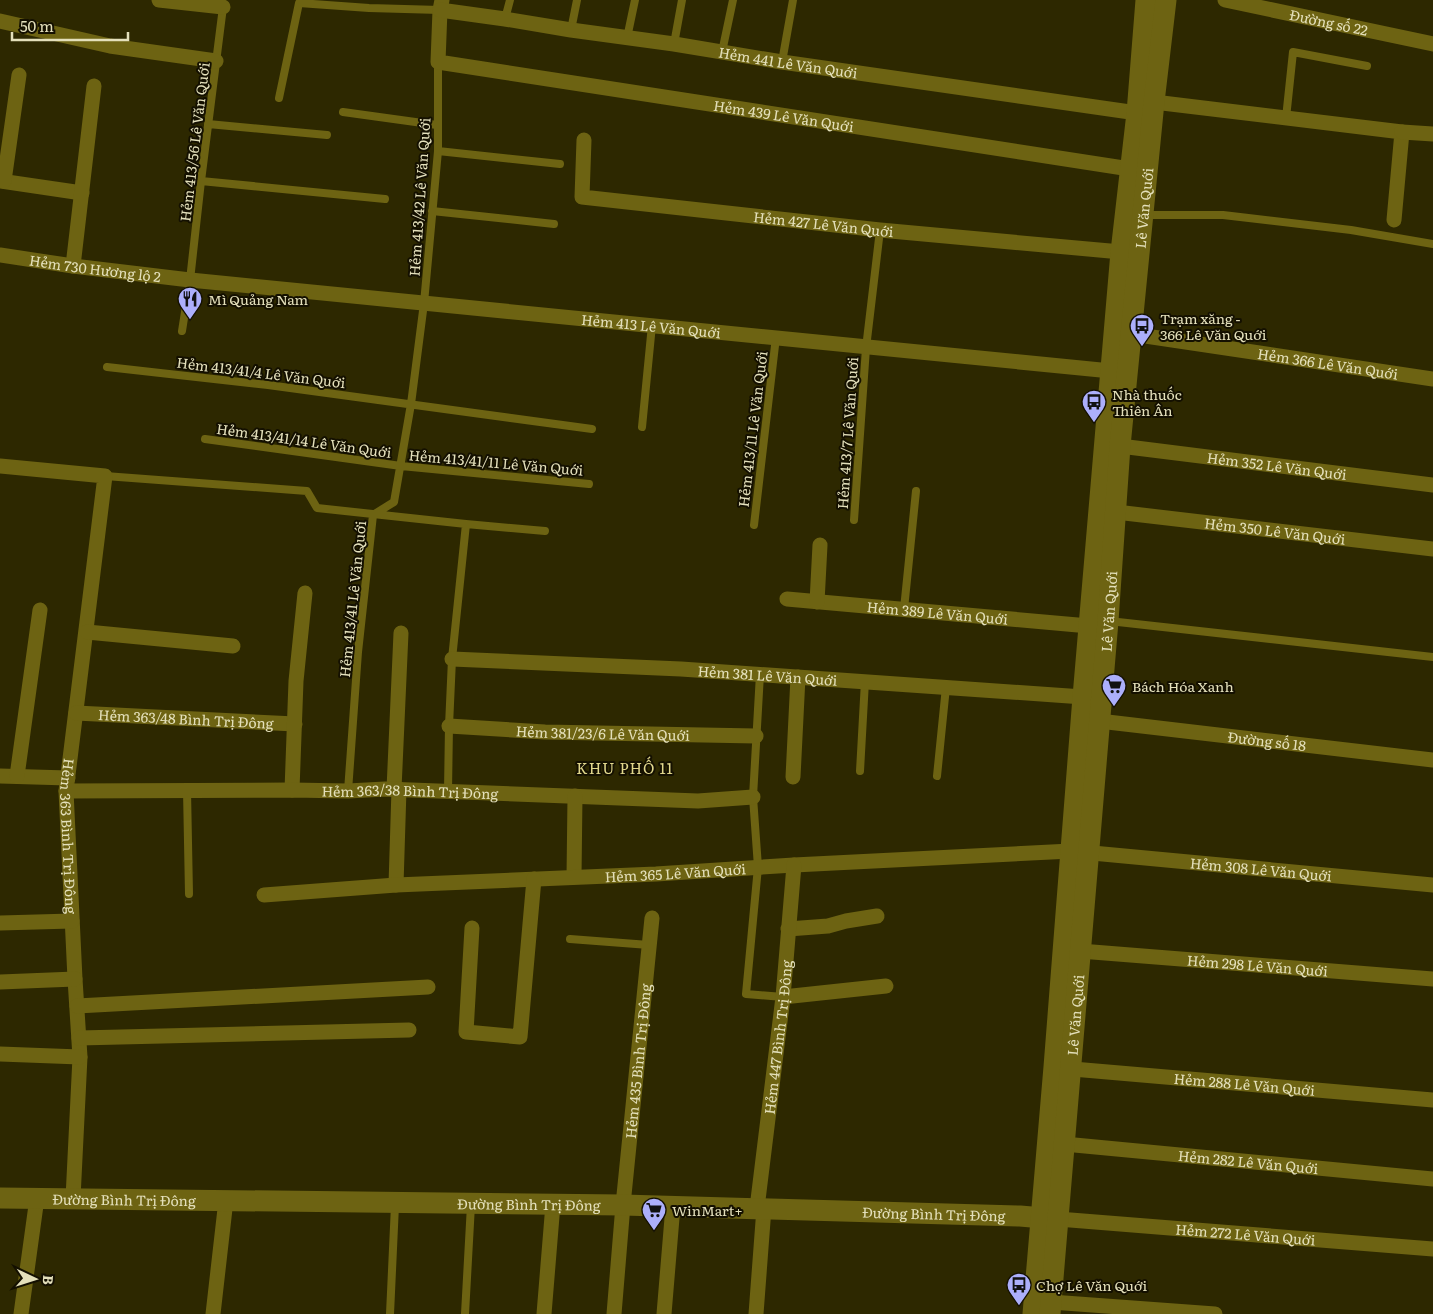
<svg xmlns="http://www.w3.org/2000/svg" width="1433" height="1314" viewBox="0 0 1433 1314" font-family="Literata,serif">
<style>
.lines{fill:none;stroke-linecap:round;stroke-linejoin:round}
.lane{stroke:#6d6312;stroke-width:8}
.street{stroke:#6d6312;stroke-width:15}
.secondary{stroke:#6d6312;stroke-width:21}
.labels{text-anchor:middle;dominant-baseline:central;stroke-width:4;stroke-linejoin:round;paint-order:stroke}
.street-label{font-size:14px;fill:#e4e0bb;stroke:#141000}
.poi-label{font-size:14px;fill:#e4e0bb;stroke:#141000;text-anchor:start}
.neighbourhood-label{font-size:15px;letter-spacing:1px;fill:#e1d78c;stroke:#141000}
</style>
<rect width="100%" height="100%" fill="#2d2800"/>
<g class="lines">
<path class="lane" d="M505,19L510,0
M571,30L577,0
M627,38L635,0
M674,44L682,0
M722,52L733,0
M782,62L793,0
M279,98L299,3L369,8L440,10
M343,112L437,125
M1286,118L1293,52L1367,66
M208,124L327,135
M438,151L560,164
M201,181L385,199
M432,211L554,224
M1144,215H1223L1351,230L1433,244
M182,331L190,280L201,181L223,7
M107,367L268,385L592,429
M642,427L652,325
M205,439L401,466L589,484
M105,476L307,491L317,508L466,524L545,531
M854,520L866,348L880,230
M754,525L776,337
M904,609L916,491
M1109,621L1433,657
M760,674L753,797L758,867L746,994L783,997
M860,771L865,681
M937,776L946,687
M187,790L189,894
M348,791L358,652L373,515L394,502L411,404L424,303L438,151V62
M448,791L449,726L452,659L466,524
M570,939L649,945
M390,1314L395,1205
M465,1314L471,1205"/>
<g class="street">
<path d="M159,0L223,7"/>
<path id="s1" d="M442,0L440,10L438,62L1130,169"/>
<path id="s2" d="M1225,0L1433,44"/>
<path id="s3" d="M440,10L505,19L571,30L674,44L782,62L1137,113"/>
<path d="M0,21L110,46L216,61"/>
<path d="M1154,102L1402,132L1394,220"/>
<path d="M1402,132L1433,134"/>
<path id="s4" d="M584,140L582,197L880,230L1121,252"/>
<path d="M0,181L82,193"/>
<path d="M4,181L19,75"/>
<path id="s5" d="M0,255L73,266L190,280L1111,371"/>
<path d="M73,266L94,86"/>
<path id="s6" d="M1132,334L1433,379"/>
<path id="s7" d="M1120,446L1433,485"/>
<path id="s8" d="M0,466L105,476L66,791L75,979L80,1057L73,1198"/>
<path id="s9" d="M1116,512L1433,549"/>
<path id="s10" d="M787,599L1089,626"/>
<path d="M817,602L820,545"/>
<path d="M87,632L233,646"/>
<path id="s11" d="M452,659L681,669L1083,697"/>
<path id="s12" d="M76,713L295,724"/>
<path id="s13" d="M1099,721L1433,760"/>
<path id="s14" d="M449,726L545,732L756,736"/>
<path d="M0,776L68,778"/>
<path d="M17,776L40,610"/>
<path d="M793,777L798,677"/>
<path d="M394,789L401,633"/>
<path d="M292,790L296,681L305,593"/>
<path id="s15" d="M66,791L292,790L348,791L385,789L698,801L753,797"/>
<path d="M574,877L575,796"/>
<path d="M396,885L399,789"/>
<path id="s16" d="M264,895L396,885L656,874L794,865L1071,851L1433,885"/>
<path d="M0,923L72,921"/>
<path d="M472,928L466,1032L520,1037L534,879"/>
<path d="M788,929L828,926L846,921L877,916"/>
<path id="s17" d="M1080,951L1433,979"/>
<path d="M0,982L75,979"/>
<path d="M783,997L886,986"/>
<path d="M77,1006L428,987"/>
<path d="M79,1038L409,1030"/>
<path d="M0,1054L80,1057"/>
<path id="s18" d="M1061,1068L1433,1100"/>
<path id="s19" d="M1064,1144L1433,1179"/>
<path id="s20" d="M757,1208L783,997L794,865"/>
<path id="s21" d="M1058,1219L1433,1249"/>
<path d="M1051,1302L1215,1314"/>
<path d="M21,1314L37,1198"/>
<path d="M213,1314L226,1200"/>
<path d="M544,1314L553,1204"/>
<path id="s22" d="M614,1314L623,1205L652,918"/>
<path d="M664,1314L673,1206"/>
<path d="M756,1314L764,1208"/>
</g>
<g class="secondary">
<path id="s23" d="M0,1198L623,1205L1020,1216L1055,1219"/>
<path d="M1033,1314L1054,1067L1083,697L1121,252L1137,113L1146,0"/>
<path id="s24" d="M1050,1314L1108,621L1120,446L1154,102L1166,0"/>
</g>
</g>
<defs>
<symbol id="restaurant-pin" viewBox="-11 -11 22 30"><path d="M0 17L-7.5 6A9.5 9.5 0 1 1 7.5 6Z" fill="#acaffb" stroke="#141000"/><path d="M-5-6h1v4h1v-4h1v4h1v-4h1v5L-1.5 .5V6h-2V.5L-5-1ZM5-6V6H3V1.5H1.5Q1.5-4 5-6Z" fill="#111"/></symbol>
<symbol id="bus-pin" viewBox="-11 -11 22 30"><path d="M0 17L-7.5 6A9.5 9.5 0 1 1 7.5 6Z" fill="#acaffb" stroke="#141000"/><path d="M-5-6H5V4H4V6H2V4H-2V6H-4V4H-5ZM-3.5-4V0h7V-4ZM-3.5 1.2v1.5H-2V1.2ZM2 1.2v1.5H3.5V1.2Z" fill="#111"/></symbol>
<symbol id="supermarket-pin" viewBox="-11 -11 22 30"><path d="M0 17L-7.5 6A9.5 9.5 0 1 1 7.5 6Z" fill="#acaffb" stroke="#141000"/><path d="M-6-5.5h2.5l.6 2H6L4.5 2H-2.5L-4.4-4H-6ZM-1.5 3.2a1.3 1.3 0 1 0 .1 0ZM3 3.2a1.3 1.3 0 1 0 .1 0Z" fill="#111"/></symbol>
</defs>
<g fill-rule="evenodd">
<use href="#restaurant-pin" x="176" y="285" width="28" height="38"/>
<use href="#bus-pin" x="1128" y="312" width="28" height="38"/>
<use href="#bus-pin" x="1080" y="388" width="28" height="38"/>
<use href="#supermarket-pin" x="1100" y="672" width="28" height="38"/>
<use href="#supermarket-pin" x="640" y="1196" width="28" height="38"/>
<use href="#bus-pin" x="1005" y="1271" width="28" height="38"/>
</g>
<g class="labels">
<g class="street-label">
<text stroke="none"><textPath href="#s2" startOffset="106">Đường số 22</textPath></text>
<text stroke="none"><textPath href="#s3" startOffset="352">Hẻm 441 Lê Văn Quới</textPath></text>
<text stroke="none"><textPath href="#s1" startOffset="412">Hẻm 439 Lê Văn Quới</textPath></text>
<text transform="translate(194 142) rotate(-83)">Hẻm 413/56 Lê Văn Quới</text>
<text transform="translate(419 197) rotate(-86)">Hẻm 413/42 Lê Văn Quới</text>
<text stroke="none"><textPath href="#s24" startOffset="1110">Lê Văn Quới</textPath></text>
<text stroke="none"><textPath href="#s4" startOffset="300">Hẻm 427 Lê Văn Quới</textPath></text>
<text stroke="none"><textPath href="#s5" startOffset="96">Hẻm 730 Hương lộ 2</textPath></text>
<text stroke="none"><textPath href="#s5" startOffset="655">Hẻm 413 Lê Văn Quới</textPath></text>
<text stroke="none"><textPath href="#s6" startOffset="198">Hẻm 366 Lê Văn Quới</textPath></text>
<text transform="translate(261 372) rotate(7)">Hẻm 413/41/4 Lê Văn Quới</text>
<text transform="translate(752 429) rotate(-83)">Hẻm 413/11 Lê Văn Quới</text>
<text transform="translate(847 433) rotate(-86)">Hẻm 413/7 Lê Văn Quới</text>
<text transform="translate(304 440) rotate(8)">Hẻm 413/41/14 Lê Văn Quới</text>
<text transform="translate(496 462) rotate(5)">Hẻm 413/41/11 Lê Văn Quới</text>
<text stroke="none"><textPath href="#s7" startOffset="158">Hẻm 352 Lê Văn Quới</textPath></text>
<text stroke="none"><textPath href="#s9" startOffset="160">Hẻm 350 Lê Văn Quới</textPath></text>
<text transform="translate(352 599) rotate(-84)">Hẻm 413/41 Lê Văn Quới</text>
<text stroke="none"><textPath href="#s10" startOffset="151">Hẻm 389 Lê Văn Quới</textPath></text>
<text stroke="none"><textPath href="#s24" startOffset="705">Lê Văn Quới</textPath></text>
<text stroke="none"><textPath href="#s11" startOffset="316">Hẻm 381 Lê Văn Quới</textPath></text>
<text stroke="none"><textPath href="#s12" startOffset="110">Hẻm 363/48 Bình Trị Đông</textPath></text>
<text stroke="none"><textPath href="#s14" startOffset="154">Hẻm 381/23/6 Lê Văn Quới</textPath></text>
<text stroke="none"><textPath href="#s13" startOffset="169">Đường số 18</textPath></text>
<text stroke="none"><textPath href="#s15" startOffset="344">Hẻm 363/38 Bình Trị Đông</textPath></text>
<text stroke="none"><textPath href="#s8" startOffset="468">Hẻm 363 Bình Trị Đông</textPath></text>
<text stroke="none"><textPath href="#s16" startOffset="999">Hẻm 308 Lê Văn Quới</textPath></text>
<text stroke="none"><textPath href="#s16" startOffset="412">Hẻm 365 Lê Văn Quới</textPath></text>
<text stroke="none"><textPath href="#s17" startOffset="178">Hẻm 298 Lê Văn Quới</textPath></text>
<text stroke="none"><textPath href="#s24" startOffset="300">Lê Văn Quới</textPath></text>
<text stroke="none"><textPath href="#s20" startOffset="172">Hẻm 447 Bình Trị Đông</textPath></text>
<text stroke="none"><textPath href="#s22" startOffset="254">Hẻm 435 Bình Trị Đông</textPath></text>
<text stroke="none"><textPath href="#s18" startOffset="184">Hẻm 288 Lê Văn Quới</textPath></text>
<text stroke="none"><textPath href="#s19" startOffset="185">Hẻm 282 Lê Văn Quới</textPath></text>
<text stroke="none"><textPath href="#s23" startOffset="124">Đường Bình Trị Đông</textPath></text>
<text stroke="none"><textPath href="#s23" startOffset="529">Đường Bình Trị Đông</textPath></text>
<text stroke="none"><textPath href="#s23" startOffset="934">Đường Bình Trị Đông</textPath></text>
<text stroke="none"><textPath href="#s21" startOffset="188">Hẻm 272 Lê Văn Quới</textPath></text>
</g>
<g class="poi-label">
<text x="208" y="299">Mì Quảng Nam</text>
<text x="1160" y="318">Trạm xăng -<tspan x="1160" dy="16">366 Lê Văn Quới</tspan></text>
<text x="1112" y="394">Nhà thuốc<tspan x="1112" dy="16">Thiên Ân</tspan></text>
<text x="1132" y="686">Bách Hóa Xanh</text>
<text x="672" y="1210">WinMart+</text>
<text x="1036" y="1285">Chợ Lê Văn Quới</text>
</g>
<g class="neighbourhood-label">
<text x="625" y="767">KHU PHỐ 11</text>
</g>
</g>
<g transform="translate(35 1279) rotate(94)" stroke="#141000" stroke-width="4" paint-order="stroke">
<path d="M0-4L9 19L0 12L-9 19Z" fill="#e4e0bb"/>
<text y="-8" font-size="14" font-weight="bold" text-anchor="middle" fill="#e4e0bb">B</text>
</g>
<path d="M12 32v8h116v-8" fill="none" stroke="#e4e0bb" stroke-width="2.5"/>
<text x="20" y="32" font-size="15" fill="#e4e0bb" stroke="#141000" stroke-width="4" paint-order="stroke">50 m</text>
</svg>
